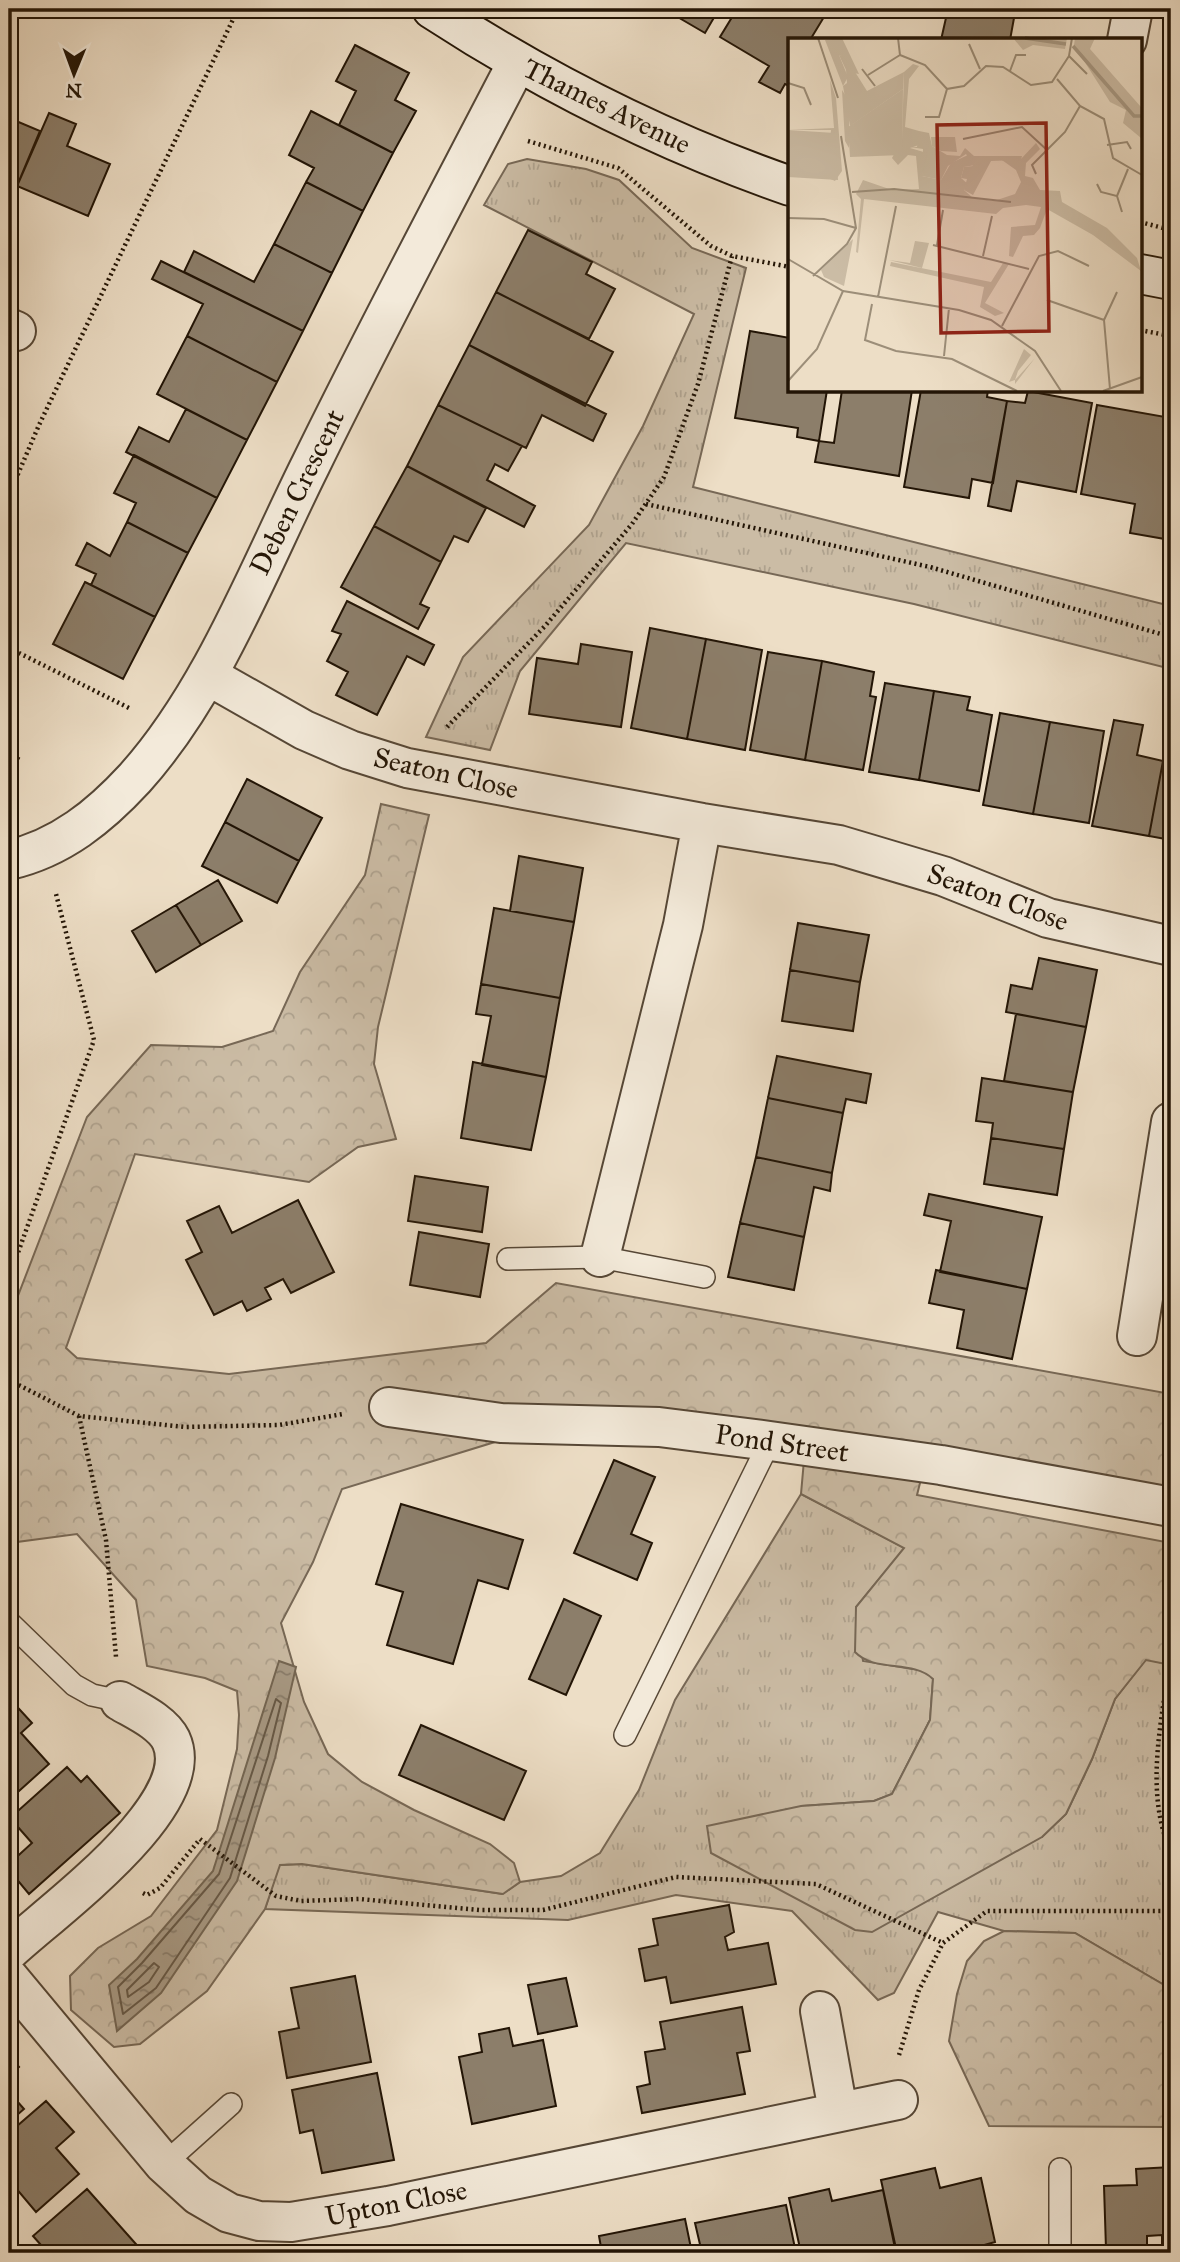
<svg xmlns="http://www.w3.org/2000/svg" width="1180" height="2262" viewBox="0 0 1180 2262" font-family="'IM FELL Great Primer',serif">
<style>
.grass{fill:url(#grass-tufts);stroke:#776856;stroke-width:2}
.forest{fill:url(#forest-crowns);stroke:#776856;stroke-width:2}
.water{fill:url(#water-ripples);stroke:#736552;stroke-width:2}
.lines{fill:none;stroke-linecap:round;stroke-linejoin:round}
.shore{stroke:#665846;stroke-width:2}
.building{fill:#8c7e6a;stroke:#231506;stroke-width:2}
.lane-casing{stroke:#564736;stroke-width:24}
.street-casing{stroke:#564736;stroke-width:42}
.secondary-casing{stroke:#231506;stroke-width:42}
.path{stroke:#231506;stroke-width:4.5;stroke-dasharray:2 3.5;stroke-linecap:butt}
.lane{stroke:#f3eada;stroke-width:21}
.street{stroke:#f3eada;stroke-width:38}
.secondary{stroke:#f3eada;stroke-width:38}
.labels{text-anchor:middle;dominant-baseline:central;stroke-width:5;stroke-linejoin:round;paint-order:stroke}
.street-label{font-size:28px;fill:#231506;stroke:#f3eada}
.inset-river{fill:none;stroke:#a89a85;stroke-width:3.5}
.inset-road{fill:none;stroke:#9c8e79;stroke-width:2}
.view{fill:#8f2418;fill-opacity:0.15;stroke:#8f2418;stroke-width:3.5}
.inset-edge{fill:none;stroke:#231506;stroke-width:3.5}
</style>
<defs>
<pattern id="grass-tufts" width="24" height="20" patternUnits="userSpaceOnUse" patternTransform="scale(1.75)"><rect width="24" height="20" fill="#cbbca5"/><path d="M3 7l-1-3M5 7V3M7 7l1-3M15 17l-1-3M17 17v-4M19 17l1-3" fill="none" stroke="#aea18d"/></pattern>
<pattern id="forest-crowns" width="20" height="18" patternUnits="userSpaceOnUse" patternTransform="scale(1.75)"><rect width="20" height="18" fill="#cbbca5"/><path d="M2 6a3 3 0 1 1 6 0M12 15a3 3 0 1 1 6 0" fill="none" stroke="#aea18d"/></pattern>
<pattern id="water-ripples" width="26" height="14" patternUnits="userSpaceOnUse" patternTransform="scale(1.75)"><rect width="26" height="14" fill="#a89a85"/><path d="M2 4q2-2 4 0t4 0M15 11q2-2 4 0t4 0" fill="none" stroke="#887c6b"/></pattern>
</defs>
<rect width="100%" height="100%" fill="#eddec6"/>
<filter id="stains"><feTurbulence type="fractalNoise" baseFrequency=".00286" numOctaves="4"/><feColorMatrix values="0 0 0 0 .2 0 0 0 0 .09 0 0 0 0 .02 0 0 0 .5 -.17"/></filter>
<radialGradient id="worn" r=".72"><stop offset=".6" stop-color="#630" stop-opacity="0"/><stop offset="1" stop-color="#630" stop-opacity=".3"/></radialGradient>
<path class="grass" d="M527,159L586,169L619,180L692,248L746,268L693,487L1171,606V669L914,604L626,543L520,671L490,750L426,737L463,657L589,525L643,426L694,314L484,205L508,164Z
M801,1494L905,1548L856,1607L863,1661L925,1671L933,1679L930,1720L892,1794L874,1801L801,1806L1042,1837L1066,1814L1092,1759L1115,1699L1146,1659L1171,1665V1989L1075,1933L1004,1931L938,1912L894,1993L878,2000L792,1911L676,1895L568,1920L265,1909L279,1865L302,1864L502,1894L520,1882L561,1876L600,1853L639,1790L675,1700Z"/>
<path class="forest" d="M381,804L429,815L378,1027L374,1064L396,1139L358,1147L309,1182L135,1154L66,1348L77,1358L229,1374L486,1343L556,1283L1171,1394V1519L921,1479L917,1495L1171,1543V1665L1146,1660L1115,1699L1092,1759L1066,1814L1042,1837L872,1932L855,1930L711,1853L707,1826L801,1806L874,1801L892,1794L930,1720L933,1679C912,1659 875,1673 855,1652L856,1607L904,1548L801,1494L804,1460L573,1418L342,1489L313,1562L281,1623L304,1702L328,1754L362,1782L414,1810L490,1844L514,1863L520,1882L503,1894L302,1864L280,1865L265,1909L207,1991L140,2044L114,2047L71,2010L70,1976L98,1948L151,1916L217,1830L237,1749L239,1715L237,1691L205,1678L147,1666L136,1600L77,1534L9,1543V1319L87,1117L151,1045L222,1047L273,1031L300,972L365,875Z
M1004,1931L1075,1933L1171,1989V2127L989,2126L949,2041L957,1994L967,1961L984,1941Z"/>
<path class="water" d="M279,1661L296,1667L275,1758L237,1881L161,1993L117,2031L109,1985L137,1959L213,1871Z"/>
<g class="lines">
<path class="shore" d="M276,1699L281,1703L268,1756L230,1878L156,1988L123,2014L118,1987L142,1963L219,1874Z
M154,1963L159,1967L149,1982L128,1997L127,1990Z"/>
</g>
<path class="building" d="M664,9H719L705,33Z
M737,9H821L827,12L810,40H790V86L785,84L780,93L759,82L769,66L720,37Z
M948,9H966L1014,18L1010,40H941Z
M355,45L409,73L395,100L416,111L393,153L339,125L356,91L336,81Z
M311,111L393,153L363,211L306,182L314,168L289,155Z
M49,113L76,124L67,146L110,164L88,216L17,186Z
M9,118L40,131L17,186L9,182Z
M306,182L363,211L332,273L274,244Z
M528,230L592,262L586,274L615,289L589,339L496,292Z
M274,244L332,273L303,331L184,272L194,251L254,282Z
M161,261L303,331L277,382L187,336L203,304L152,279Z
M496,292L613,352L585,406L469,345Z
M750,331L790,338V390H827L819,441L797,437L798,428L735,418Z
M187,336L277,382L247,440L157,394Z
M469,345L606,414L593,441L542,415L526,448L438,405Z
M842,390H912L899,476L815,462L819,441L834,443Z
M921,390H988L987,397L1007,401L993,483L972,479L969,498L904,487Z
M1028,391L1092,403L1076,492L1017,481L1011,511L988,506L1007,401L1025,403Z
M438,405L522,446L508,471L495,464L487,480L535,506L524,527L407,466Z
M1097,405L1171,418V505L1165,539L1130,533L1135,504L1081,494Z
M186,409L247,440L217,498L126,452L139,427L169,442Z
M134,455L217,498L188,553L127,522L136,503L114,493Z
M407,466L486,508L468,542L454,536L441,562L374,526Z
M1171,505V540L1165,539Z
M127,522L188,553L155,617L91,585L96,574L76,565L87,543L110,556Z
M374,526L441,562L420,604L429,608L418,629L341,587Z
M85,582L155,617L123,679L53,644Z
M347,601L434,645L424,665L407,656L377,715L336,695L348,672L327,661L341,634L332,631Z
M650,628L706,639L687,739L631,728Z
M706,639L762,650L745,750L687,739Z
M581,644L632,652L621,727L529,714L537,658L578,664Z
M768,652L822,661L805,760L750,750Z
M822,661L874,672L870,696L876,697L863,770L805,760Z
M885,683L934,691L919,780L869,772Z
M934,691L970,697L967,710L992,715L979,791L919,780Z
M1000,713L1050,722L1033,814L983,805Z
M1114,720L1143,725L1137,755L1163,761L1149,836L1092,826Z
M1050,722L1104,731L1089,823L1033,814Z
M9,752L19,758L9,776Z
M1163,761L1171,763V840L1149,836Z
M247,779L322,818L299,861L225,822Z
M225,822L299,861L277,903L202,866Z
M519,856L583,868L574,922L510,911Z
M218,880L242,921L201,945L176,905Z
M176,905L201,945L156,972L132,931Z
M494,908L574,922L560,998L481,984Z
M798,923L869,935L860,982L790,970Z
M1039,958L1097,970L1086,1027L1006,1012L1011,985L1032,989Z
M790,970L860,982L853,1031L782,1021Z
M481,984L560,998L546,1077L482,1065L491,1016L476,1014Z
M1016,1014L1086,1027L1073,1092L1004,1081Z
M777,1056L871,1074L866,1103L846,1099L843,1113L768,1098Z
M473,1062L546,1077L531,1150L461,1138Z
M982,1078L1073,1092L1064,1149L991,1138L993,1123L976,1121Z
M768,1098L843,1113L832,1173L756,1157Z
M991,1138L1064,1149L1057,1195L984,1184Z
M756,1157L832,1173L830,1191L814,1187L804,1237L740,1223Z
M415,1176L488,1187L482,1232L408,1221Z
M929,1194L1042,1217L1027,1289L940,1272L951,1221L924,1215Z
M298,1200L334,1272L291,1293L283,1279L265,1288L271,1299L247,1311L242,1301L214,1315L186,1260L202,1252L187,1221L219,1206L232,1233Z
M740,1223L804,1237L794,1290L728,1277Z
M419,1232L489,1244L480,1297L410,1285Z
M936,1270L1027,1289L1012,1359L957,1348L964,1310L929,1303Z
M614,1460L655,1477L631,1534L652,1543L637,1580L574,1553Z
M401,1504L523,1540L508,1589L478,1580L453,1664L387,1645L403,1592L376,1584Z
M564,1599L601,1616L566,1695L529,1679Z
M9,1698L32,1723L21,1733L49,1764L9,1800Z
M421,1725L526,1771L504,1820L399,1775Z
M67,1767L81,1782L87,1776L120,1813L29,1894L9,1870V1864L32,1843L10,1818Z
M729,1905L734,1932L725,1937L728,1950L768,1943L776,1984L671,2003L666,1977L645,1981L639,1949L658,1945L653,1919Z
M355,1976L371,2062L287,2078L279,2032L299,2028L291,1988Z
M566,1978L577,2026L538,2034L528,1985Z
M742,2007L750,2051L737,2053L745,2094L642,2113L637,2087L650,2084L645,2052L665,2049L660,2022Z
M509,2028L513,2046L543,2040L556,2106L472,2124L459,2057L482,2052L479,2034Z
M9,2056L19,2067L9,2076Z
M377,2073L394,2160L322,2173L313,2130L300,2133L292,2090Z
M9,2092L24,2109L9,2122Z
M46,2101L74,2132L56,2148L79,2174L36,2212L9,2180V2133Z
M1171,2167V2251H1162V2235L1147,2236V2248L1106,2249L1104,2186L1137,2185L1136,2169Z
M935,2168L940,2188L981,2178L995,2242L956,2253H897L881,2180Z
M87,2189L143,2252L142,2253H48L33,2236Z
M829,2189L832,2201L883,2190L896,2253H801L789,2198Z
M786,2205L796,2253H702L695,2223Z
M685,2219L692,2253H602L599,2236Z
M557,2247L558,2253H528Z"/>
<g class="lines">
<defs>
<path id="lane" d="M508,1259L600,1257L704,1277
M9,1622L74,1685L92,1695L120,1701
M625,1735L770,1441
M164,2164L231,2104
M1060,2169V2253"/>
<path id="street" d="M1127,40L1133,9
M9,328L16,331
M207,675L304,730L350,750L407,768L702,823L839,845L943,876L1048,918L1171,946
M9,860C61,848 100,816 135,778C213,691 259,568 311,464C377,329 448,196 517,63
M600,1257L683,925L702,823
M1137,1336L1171,1122
M389,1407L501,1423L659,1427L770,1441L941,1465L1171,1507
M9,1951C49,1913 201,1805 171,1740C162,1722 137,1711 120,1701
M9,1978L164,2164L198,2195L229,2213L259,2221L291,2222L388,2206L898,2100
M820,2011L838,2111"/>
<path id="secondary" d="M432,9C544,82 663,142 790,186
M1140,274L1171,280"/>
</defs>
<use href="#lane" class="lane-casing"/>
<use href="#street" class="street-casing"/>
<use href="#secondary" class="secondary-casing"/>
<path class="path" d="M528,141L618,168L711,246L732,256L790,267
M1140,222L1167,229
M1140,330L1171,336
M9,495L39,425L238,9
M646,504L930,567L1171,637
M9,648L131,709
M447,727L545,626L632,524L664,477L698,384L732,256
M9,1278L94,1040L56,894
M9,1380L79,1416L185,1427L279,1425L343,1414
M79,1416L106,1540L116,1657
M1171,1652C1163,1716 1143,1791 1171,1852
M143,1893L147,1895L160,1888L200,1839L276,1896L301,1901L360,1899L479,1910H543L676,1877L816,1884L943,1943
M899,2055L919,1990L943,1943L987,1911H1171"/>
<use href="#lane" class="lane"/>
<use href="#street" class="street"/>
<use href="#secondary" class="secondary"/>
</g>
<g class="labels">
<g class="street-label">
<text transform="translate(607 106) rotate(26)">Thames Avenue</text>
<text transform="translate(297 492) rotate(-64)">Deben Crescent</text>
<text transform="translate(446 773) rotate(13)">Seaton Close</text>
<text transform="translate(998 897) rotate(20)">Seaton Close</text>
<text transform="translate(782 1443) rotate(8)">Pond Street</text>
<text transform="translate(396 2203) rotate(-11)">Upton Close</text>
</g>
</g>
<g transform="translate(788 38)">
<rect width="354" height="354" fill="#eddec6"/>
<path d="M51,17L57,18L79,53L116,34L115,51L62,88L55,48L59,45L58,32ZM131,93L141,95L144,108L159,117L172,118L177,110L186,118H234L233,122L203,123L185,157L176,152L179,141L173,140L176,129L185,128L178,116L160,128L153,142L134,138L135,111L122,109H129ZM65,201L56,248L36,239L33,232ZM127,203L141,205L134,230L101,222L122,225ZM103,224L203,244L215,225L221,226L197,265L216,275L207,278L192,269L196,249L102,228ZM236,311L243,317L230,333L227,342L247,320L227,346V342L221,344Z" fill="#cbbca5"/>
<path d="M54,0L71,36L65,35L57,19L51,17L60,39L55,48L37,2ZM225,0H279L277,11L245,7L235,12ZM287,0H307L302,11L353,69V100L335,85L338,72L322,64L286,7ZM125,26L131,28L121,41L117,89L131,93V107L122,110L139,115L134,138L153,142L163,125L180,117L193,126L176,129L173,140L180,146L176,152L185,160L206,163L227,156L233,144L228,132L211,120L232,122L248,105L252,111L238,125L237,138L245,140L252,152L272,153L274,164L319,190L349,220L353,233L305,197L259,171L252,190L246,197L235,198L225,219L221,218L223,189L247,187L253,169L238,167L215,170L208,176L76,161L70,215L68,214L73,161L68,156L75,142L104,152L131,151L128,118L120,117L110,127L104,120L114,102L116,34ZM42,42L48,60L54,133L47,143L38,139L43,92H0L46,90ZM54,52L61,63V110L57,103ZM143,99H167L169,114L153,113L144,108Z" fill="#cbbca5"/>
<path d="M115,51L114,117L62,119L60,89ZM0,92L47,95L50,142L0,139Z" fill="#cbbca5"/>
<path class="inset-river" d="M237,0L278,6M285,8L346,78H354"/>
<path class="inset-road" d="M30,0L50,60M110,0L112,17L137,27L159,51M181,6L192,31M281,18L299,36M74,31L87,48M222,33L228,17H238M80,37L112,17M269,41L292,68L316,81L325,120L354,137M0,45L16,50L23,67M137,79H151L159,51L176,48L198,28L215,29L243,47L264,44L281,18L284,0M175,101L234,89L259,112M319,107L339,104L343,111M248,136L244,127L277,94L292,68M309,146L313,154L329,158L334,174M64,154L106,151L223,164M329,158L340,131M0,180L36,181L68,190M145,207L241,231M149,207L155,172M195,218L204,178M0,221L55,253L171,272L203,282L247,313L273,353M25,238L59,206L68,190L53,98M90,259L108,168M259,262L316,282M84,266L77,302L108,313L164,321L229,353M214,288L251,218L270,213L301,228M156,318L161,270M0,343L29,311L55,253M322,351L316,282L329,254M315,353L354,339"/>
<path class="view" d="M258,85L261,293L153,295L149,87Z"/>
<rect width="354" height="354" class="inset-edge"/>
</g>
<rect width="1180" height="2262" fill="none" stroke="#eddec6" stroke-width="35"/>
<rect x="10" y="10" width="1159" height="2241" fill="none" stroke="#231506" stroke-width="3.5"/>
<rect x="18" y="18" width="1145" height="2227" fill="none" stroke="#231506" stroke-width="2"/>
<g transform="translate(74 74) rotate(181)" stroke="#f3eada" stroke-width="5" paint-order="stroke">
<path d="M0-5L12 26L0 18L-12 26Z" fill="#231506"/>
<text y="-10" font-size="19" font-weight="bold" text-anchor="middle" fill="#231506">N</text>
</g>
<rect width="100%" height="100%" filter="url(#stains)"/>
<rect width="100%" height="100%" fill="url(#worn)"/>
</svg>
